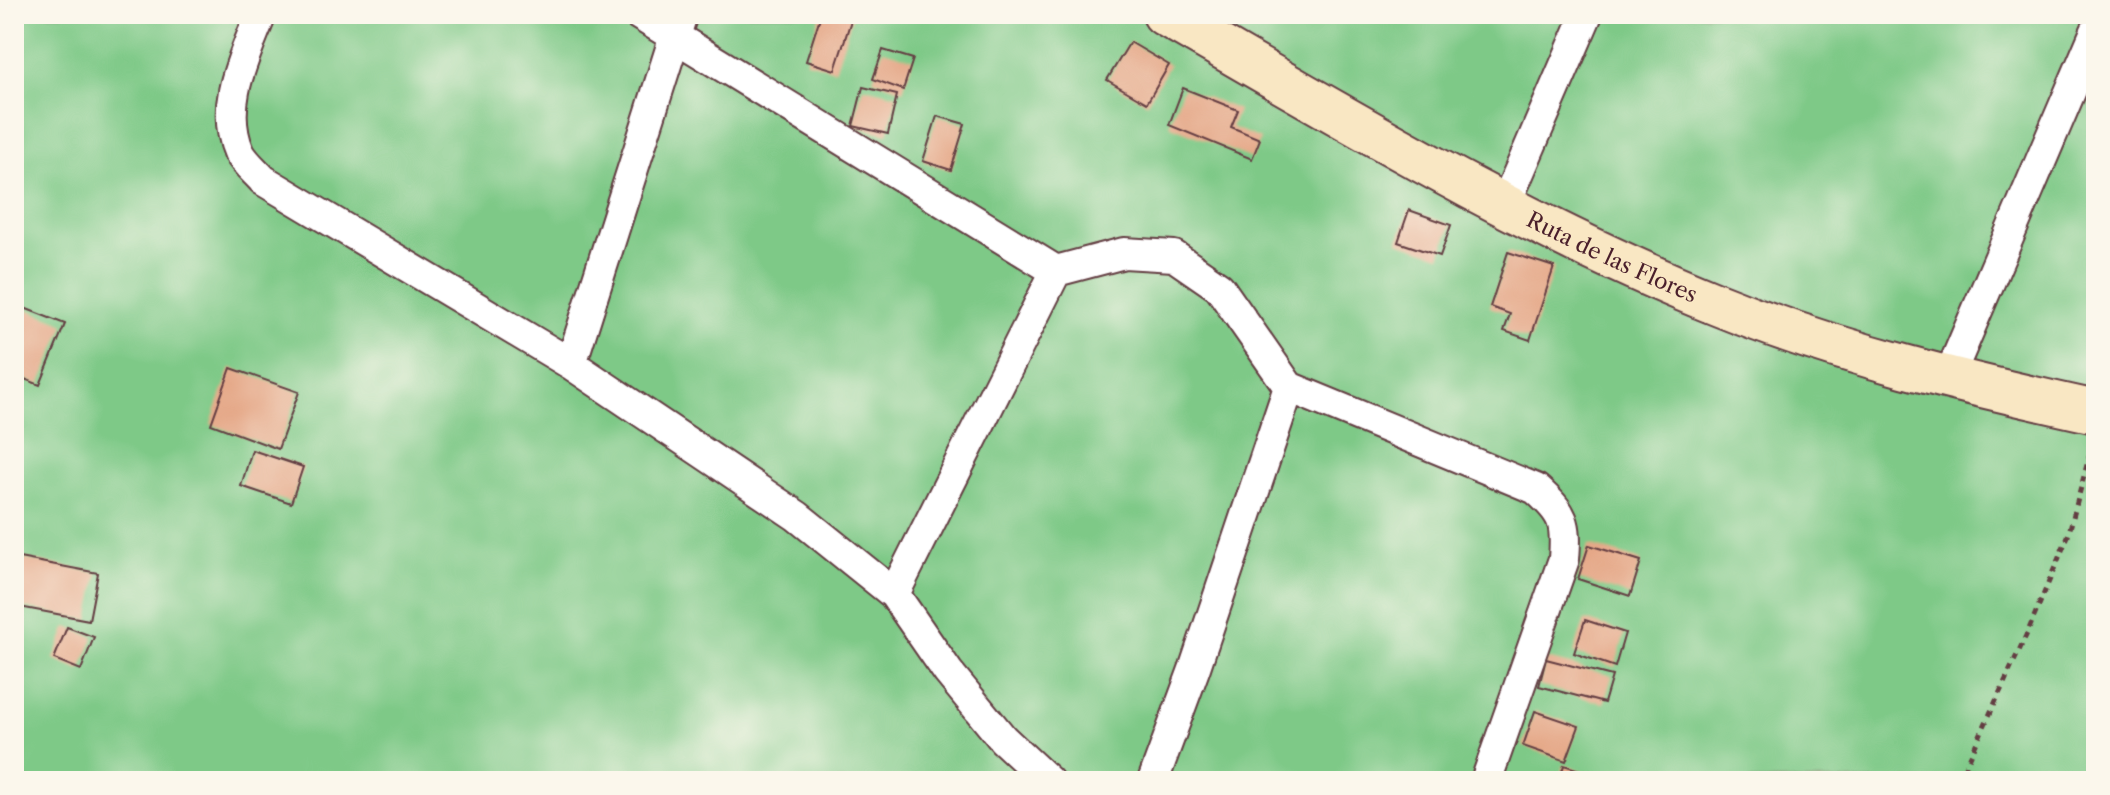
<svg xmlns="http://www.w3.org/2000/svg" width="2110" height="795" viewBox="0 0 2110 795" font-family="'Libre Caslon Text',serif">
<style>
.green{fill:#7ec987;stroke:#647459;stroke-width:2}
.building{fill:#e5a888}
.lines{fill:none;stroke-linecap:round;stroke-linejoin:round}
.minor-casing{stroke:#633d42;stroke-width:34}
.secondary-casing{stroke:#633d42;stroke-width:46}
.path{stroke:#633d42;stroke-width:5;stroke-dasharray:6 6;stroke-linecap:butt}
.minor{stroke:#fff;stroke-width:30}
.secondary{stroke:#f9e7c3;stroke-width:42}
.labels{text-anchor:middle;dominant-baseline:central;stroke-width:6;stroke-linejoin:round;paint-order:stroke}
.street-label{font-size:22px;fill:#4a1f2b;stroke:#fbf7ec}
</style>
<rect width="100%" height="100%" fill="#fbf7ec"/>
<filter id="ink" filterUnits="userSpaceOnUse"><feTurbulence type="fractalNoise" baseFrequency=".0125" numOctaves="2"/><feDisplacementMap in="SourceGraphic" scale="16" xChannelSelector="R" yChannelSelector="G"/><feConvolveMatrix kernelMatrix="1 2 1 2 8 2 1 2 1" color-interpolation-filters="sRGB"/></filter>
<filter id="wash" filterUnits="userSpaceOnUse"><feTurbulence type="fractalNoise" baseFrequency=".006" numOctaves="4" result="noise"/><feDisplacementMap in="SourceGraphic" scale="32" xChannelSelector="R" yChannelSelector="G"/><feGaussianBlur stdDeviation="1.8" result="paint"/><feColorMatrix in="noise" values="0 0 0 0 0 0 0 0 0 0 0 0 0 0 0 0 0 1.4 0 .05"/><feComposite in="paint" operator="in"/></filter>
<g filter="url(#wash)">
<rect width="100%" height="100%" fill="#f0e4c6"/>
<path class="green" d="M14,14H2096V781H14Z"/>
<g id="blocks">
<path class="building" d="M821,14H853L835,70L806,61Z
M1130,42L1169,65L1147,103L1107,80Z
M883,50L913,59L903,90L873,79Z
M863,87L897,95L888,134L853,126Z
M1183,88L1238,110L1231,127L1260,139L1252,159L1169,125Z
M937,116L965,124L951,170L923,161Z
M1409,210L1451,225L1440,256L1398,242Z
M1508,252L1554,267L1530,340L1504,331L1510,314L1490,307Z
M14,304L65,324L40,385L14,375Z
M231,368L299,392L278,449L211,424Z
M252,450L303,467L291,503L241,486Z
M1589,545L1641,561L1630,596L1578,579Z
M14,557L98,573L89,620L14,606Z
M1585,620L1625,633L1615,667L1574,653Z
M67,627L94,637L81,670L54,659Z
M1546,659L1612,676L1604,703L1539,686Z
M1535,711L1579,726L1566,761L1523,746Z
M1564,765L1610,780V781H1559Z"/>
</g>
</g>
<g filter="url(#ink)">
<use href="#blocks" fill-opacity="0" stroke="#633d42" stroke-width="2"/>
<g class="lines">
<defs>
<path id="minor" d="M261,14C244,58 219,105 239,152C244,162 256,172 263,180L571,364L797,516L894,594L1056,271
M638,14L1056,271L1124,253L1174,256L1219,287L1289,387L1536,489C1564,514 1567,522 1564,559L1486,781
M1504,207L1587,14
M571,364L682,14
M1948,379L2096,31
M894,594L948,672L1003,739L1048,781
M1153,781L1195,667L1289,387"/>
<g id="secondary">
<path id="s1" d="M1164,14C1345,118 1523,226 1717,304C1840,354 1968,384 2096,412"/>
</g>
</defs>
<use href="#minor" class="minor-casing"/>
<use href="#secondary" class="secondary-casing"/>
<path class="path" d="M1959,781L2029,629L2068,536L2092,446"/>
<use href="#minor" class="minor"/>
<use href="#secondary" class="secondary"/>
</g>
</g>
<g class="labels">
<g class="street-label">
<text stroke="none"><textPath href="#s1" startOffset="510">Ruta de las Flores</textPath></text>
</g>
</g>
<rect width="2110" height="795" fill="none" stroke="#fbf7ec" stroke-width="48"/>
</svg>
